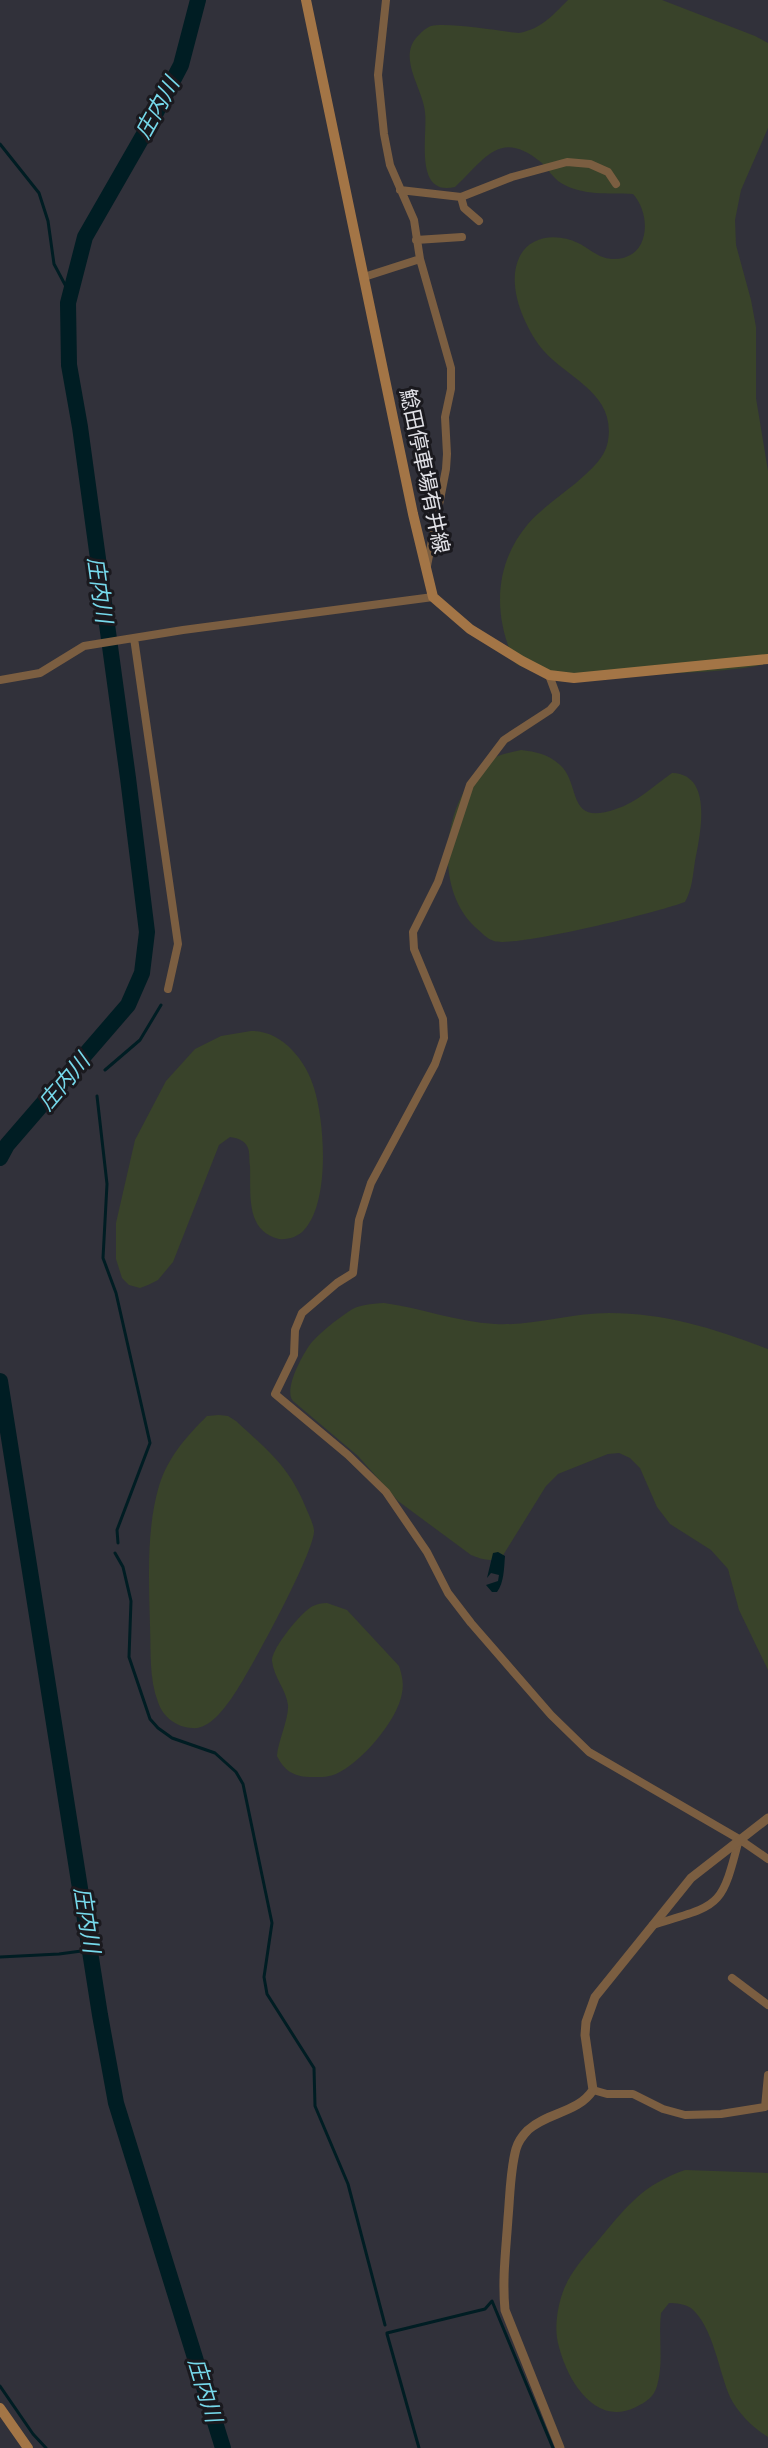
<svg xmlns="http://www.w3.org/2000/svg" width="768" height="2448" viewBox="0 0 768 2448" font-family="'Work Sans','Noto Sans JP',sans-serif">
<style>
.green{fill:#39432a}
.water{fill:#001d23}
.lines{fill:none;stroke-linecap:round;stroke-linejoin:round}
.stream{stroke:#001d23;stroke-width:3}
.river{stroke:#001d23;stroke-width:16}
.minor{stroke:#7b5e41;stroke-width:8}
.tertiary{stroke:#7b5e41;stroke-width:9}
.secondary{stroke:#a37546;stroke-width:10}
.labels{text-anchor:middle;dominant-baseline:central;stroke-width:6;stroke-linejoin:round;paint-order:stroke}
.street-label{font-size:21px;fill:#e0e0e6;stroke:#1a191e}
.water-label{font-size:22px;font-style:italic;fill:#76d9eb;stroke:#1a191e}
</style>
<rect width="100%" height="100%" fill="#31313a"/>
<path class="green" d="M568,0H662L755,36L768,43V128L741,190L735,220L736,245L751,300L756,327V398L768,471V663C736,675 543,681 516,664C493,618 493,565 528,524C541,509 560,496 576,483C589,471 605,459 608,441C616,393 568,379 543,350C525,328 506,286 519,258C529,235 558,233 578,243C591,249 598,259 614,259C650,259 652,215 633,194C608,193 583,196 561,183C553,178 548,169 542,163C500,128 486,158 455,187C413,197 428,134 425,112C423,88 395,55 420,34C422,31 428,27 431,26C447,22 500,31 519,33C541,29 552,16 568,0Z
M521,750C538,752 551,755 563,768C580,788 568,826 616,809C636,803 655,785 672,773C714,774 700,835 695,861C693,874 692,890 685,902C659,912 515,948 494,941C487,939 481,932 475,927C432,887 443,799 487,763C497,754 509,753 521,750Z
M251,1031C281,1030 306,1060 314,1088C325,1123 330,1202 304,1230C298,1237 287,1240 279,1239C245,1231 251,1194 250,1166C249,1161 250,1153 248,1148C245,1140 237,1138 230,1137L219,1145L173,1262L158,1280L148,1285L140,1288L129,1285L122,1278L116,1259V1223L135,1140L166,1081L195,1049L221,1036Z
M384,1303C421,1308 457,1322 495,1324C533,1326 571,1313 609,1313C665,1313 716,1329 768,1349V1670L739,1610L728,1569L711,1550L670,1524L657,1507L640,1468L630,1458L619,1453L608,1454L558,1474L546,1486L502,1557C491,1563 481,1559 471,1555L398,1501L358,1456L293,1401C283,1390 303,1353 312,1342C321,1332 336,1320 348,1312C359,1304 371,1304 384,1303Z
M219,1415L228,1416L236,1421C268,1451 289,1466 306,1508C309,1515 313,1523 314,1530C316,1550 248,1675 233,1696C224,1709 209,1730 192,1728C176,1727 163,1717 158,1702C149,1678 151,1652 150,1626C149,1581 146,1530 159,1486C168,1457 186,1437 207,1416Z
M327,1603L347,1610L399,1666C402,1675 404,1684 402,1693C398,1720 361,1763 336,1774C327,1778 318,1777 309,1777C292,1776 284,1770 277,1756C278,1741 289,1719 288,1705C286,1689 274,1678 272,1661C271,1649 302,1611 313,1606C317,1604 322,1603 327,1603Z
M685,2170L768,2173V2437C753,2428 738,2413 730,2397C719,2372 713,2326 691,2308C685,2304 676,2303 669,2303L661,2313C658,2337 664,2362 657,2386C654,2397 646,2402 636,2407C594,2428 566,2378 558,2343C554,2326 558,2304 564,2289C572,2269 588,2253 601,2237C629,2204 643,2185 685,2170Z"/>
<path class="water" d="M498,1552L505,1556C504,1568 504,1583 497,1592H492L486,1585L498,1581L499,1575L491,1573L487,1578L493,1553Z"/>
<g class="lines">
<path class="stream" d="M0,144L39,193L48,221L54,264L70,294
M105,1070L140,1040L161,1005
M97,1096L107,1184L103,1258L116,1293L150,1443L117,1530L118,1543
M115,1553L123,1567L131,1601L129,1657L150,1719L158,1728L172,1738L215,1753L236,1772L243,1784L272,1923L264,1977L267,1994L314,2068L315,2106L348,2184L385,2325
M0,1957L59,1954L89,1950
M387,2333L485,2309L492,2301L553,2448
M387,2334L419,2448
M0,2386L33,2434L46,2448"/>
<path class="river" d="M0,1158L7,1145L128,1005L142,973L147,932L128,778L80,427L69,365L68,303L85,237L151,122L181,65L198,0
M0,1381L100,2015L116,2103L223,2448"/>
<path class="minor" d="M386,0L378,75L384,134L390,165L414,220L420,259L451,368V389L445,417L447,454L446,469L427,566
M400,190L461,197L512,177L567,162L590,164L608,172L616,184
M461,197L464,208L479,221
M416,240L462,237
M364,277L420,259
M134,638L178,944L168,989
M549,675L556,694V703L550,710L504,740L470,785L438,882L413,932L414,949L443,1019L444,1038L435,1064L371,1183L359,1220L353,1273L337,1283L302,1313L295,1330L294,1355L275,1394L348,1455L386,1492L427,1552L448,1593L471,1623L551,1715L589,1752L739,1839L768,1859
M0,680L40,673L84,646L183,630L433,597
M653,1925C720,1904 721,1910 739,1839
M732,1978L768,2005
M593,2090L607,2094H633L663,2109L685,2115L721,2114L765,2107L768,2075"/>
<path class="tertiary" d="M560,2448L505,2310C502,2279 506,2249 508,2218C510,2196 510,2171 516,2149C518,2142 523,2135 528,2130C548,2112 578,2113 593,2090L585,2035L586,2022L595,1997L691,1878L768,1818"/>
<path class="secondary" d="M306,0L413,514L433,597L470,629L522,661L549,675L574,678L768,659
M0,2408L28,2448"/>
</g>
<g class="labels">
<g class="street-label">
<text transform="translate(425 471) rotate(78)">鯰田停車場有井線</text>
</g>
<g class="water-label">
<text transform="translate(157 108) rotate(-61)">庄内川</text>
<text transform="translate(100 590) rotate(82)">庄内川</text>
<text transform="translate(64 1082) rotate(-50)">庄内川</text>
<text transform="translate(87 1920) rotate(81)">庄内川</text>
<text transform="translate(205 2390) rotate(73)">庄内川</text>
</g>
</g>
</svg>
